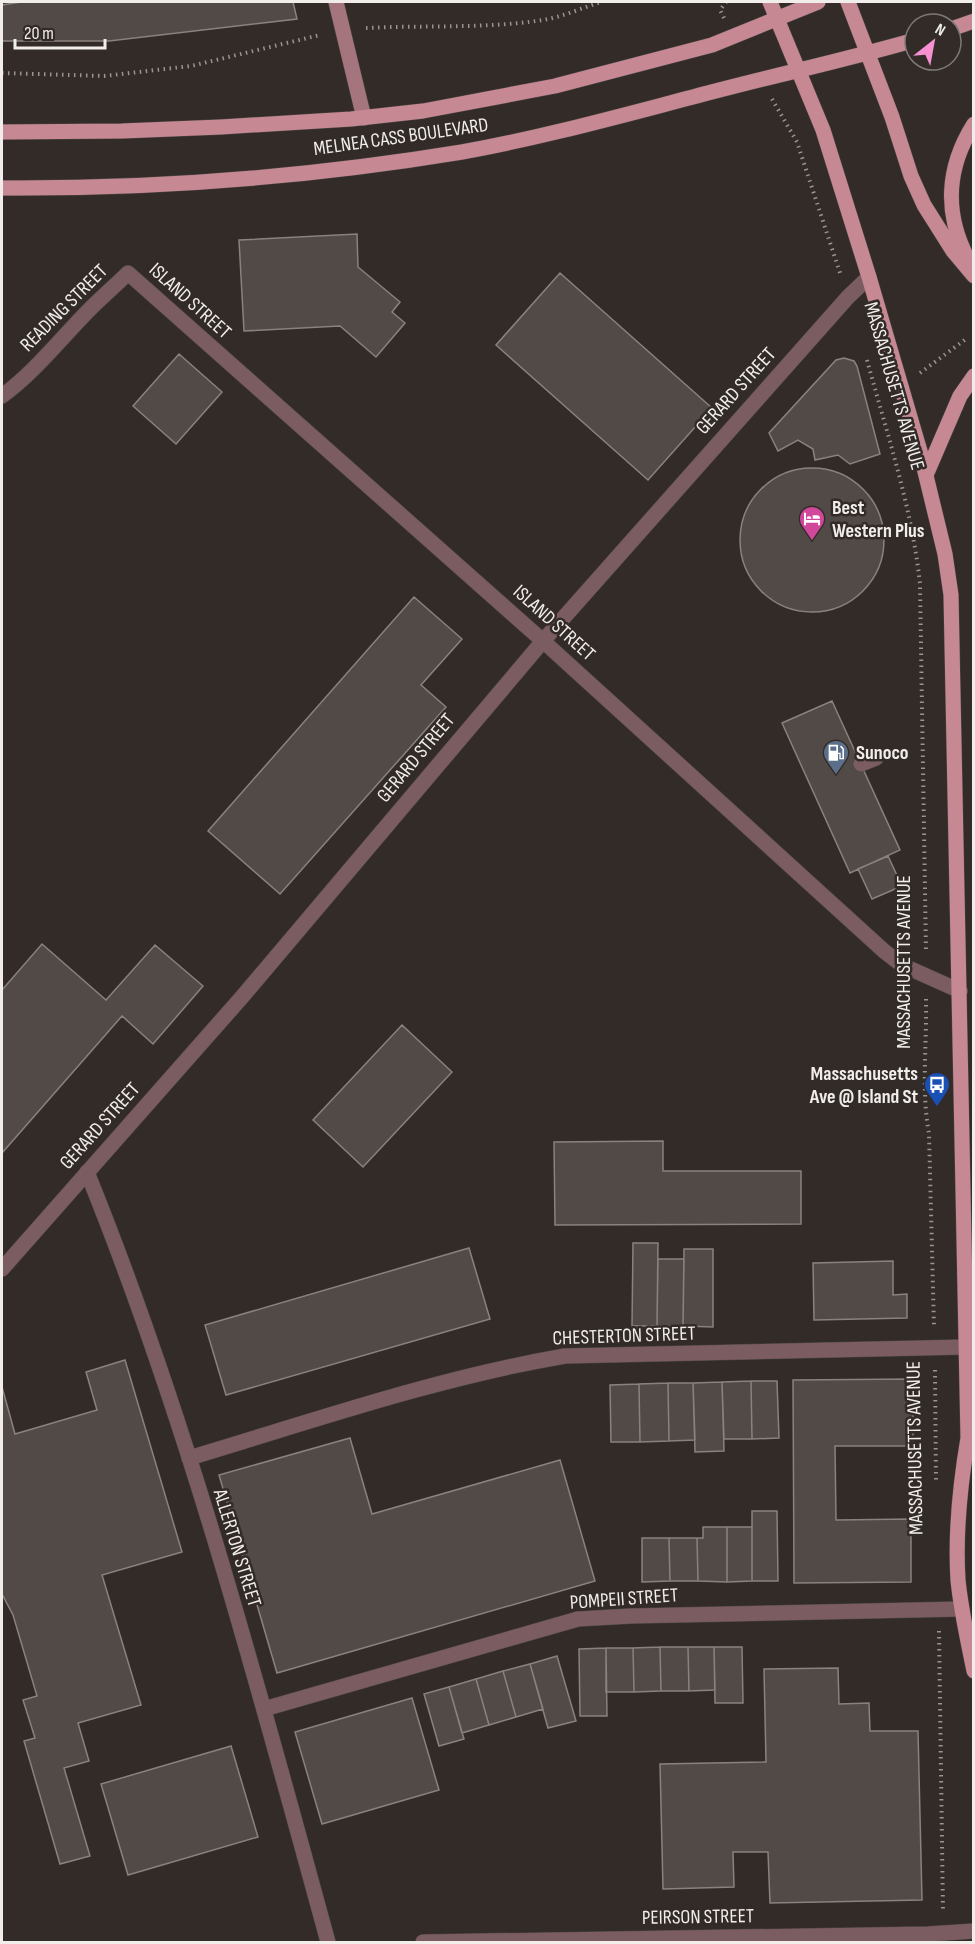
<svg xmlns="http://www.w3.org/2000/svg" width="975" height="1944" viewBox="0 0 975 1944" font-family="'Sofia Sans Condensed',sans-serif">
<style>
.building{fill:#514a46;stroke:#8a827e;stroke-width:1.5}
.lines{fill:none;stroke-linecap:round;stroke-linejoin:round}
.lane-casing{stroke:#4d4643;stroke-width:16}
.street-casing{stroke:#4d4643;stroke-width:16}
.secondary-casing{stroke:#4d4643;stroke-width:16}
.primary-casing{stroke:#4d4643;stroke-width:16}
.path{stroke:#9a9492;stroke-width:4;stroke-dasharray:1.5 4.5;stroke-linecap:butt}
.lane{stroke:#7a5c61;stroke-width:15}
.street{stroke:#7a5c61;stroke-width:15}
.secondary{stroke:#a5757e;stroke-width:15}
.primary{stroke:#c68994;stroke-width:15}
.labels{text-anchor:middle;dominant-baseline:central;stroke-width:5;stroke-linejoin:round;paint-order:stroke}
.street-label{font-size:20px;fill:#f1edeb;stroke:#322b28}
.poi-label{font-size:20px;font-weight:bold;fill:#f1edeb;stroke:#322b28;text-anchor:start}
</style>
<rect width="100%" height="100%" fill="#322b28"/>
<path class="building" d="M21,2H293L297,19L109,41H2V5Z
M357,234L358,267L400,302L392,312L405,323L376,357L340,326L244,331L239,240Z
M560,273L712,408L648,480L496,345Z
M179,354L222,392L176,444L133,406Z
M844,358L854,361L857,366L880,454L850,464L838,455L815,460L813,449L798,440L778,451L769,433L836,360Z
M740 540a72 72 0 1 1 144 0a72 72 0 1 1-144 0Z
M414,597L462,639L421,685L446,707L280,894L208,831Z
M832,701L900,850L850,873L782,723Z
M888,856L902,886L872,899L858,869Z
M42,944L106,1000L155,945L203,986L153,1044L122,1016L2,1153V990Z
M402,1025L452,1072L363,1167L313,1120Z
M663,1141V1171H801V1224L555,1225L554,1142Z
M633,1243H658L657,1326H632Z
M469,1248L490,1319L226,1395L205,1325Z
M684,1249H713V1327L683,1326Z
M658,1259H684L683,1326H657Z
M893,1261V1295L907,1294V1318L814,1320L813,1263Z
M125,1360L182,1552L102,1575L141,1705L78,1723L89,1761L64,1768L90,1856L60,1864L24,1741L35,1738L23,1700L37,1696L13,1615L2,1594V1387L15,1434L97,1410L86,1372Z
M913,1379V1446H835L836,1520L911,1519V1582L794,1583L793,1380Z
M751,1381H777L779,1438L752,1439Z
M751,1381L752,1439H724L722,1382Z
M722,1382L724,1451L695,1452L693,1383Z
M668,1383H693L695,1440L669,1441Z
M668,1383L669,1441L640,1442L639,1384Z
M639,1384L640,1442H611L610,1385Z
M350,1438L372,1514L560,1460L595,1581L277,1673L219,1475Z
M752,1511H777L778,1581H752Z
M703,1527H727V1582L698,1581L697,1538H703Z
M727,1527H752V1581L727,1582Z
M642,1538H669L670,1581L642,1582Z
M669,1538H697L698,1581H670Z
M660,1647H688L689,1691H661Z
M660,1647L661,1691L634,1692L633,1648Z
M688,1647H714L715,1690L689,1691Z
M714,1647H742L743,1703H715Z
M606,1648H633L634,1692H606Z
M606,1648L607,1716H580L579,1649Z
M557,1656L576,1721L548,1728L530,1664Z
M530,1664L543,1709L516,1717L503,1671Z
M838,1668L839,1704L869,1703L870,1731H918L922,1900L770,1903L768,1852H733L734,1887L663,1889L660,1764L766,1762L764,1669Z
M503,1671L516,1717L489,1725L476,1679Z
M476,1679L489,1725L462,1733L449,1687Z
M449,1687L464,1739L439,1746L424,1694Z
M412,1698L439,1790L322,1824L295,1732Z
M231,1746L258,1837L128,1875L101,1784Z"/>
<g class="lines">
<defs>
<path id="lane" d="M861,764L876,758"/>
<path id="street" d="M2,396C36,371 61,338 91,308C103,296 116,285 128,273L543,641L884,951L902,965L960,991
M87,1172C188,1421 257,1683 328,1942
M2,1269L242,997L543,641L848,297L869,277
M189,1458C313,1421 437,1378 565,1356L966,1347
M264,1709L578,1619L631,1616L962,1609
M423,1942L928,1934L974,1931"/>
<path id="secondary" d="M336,2L364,118"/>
<path id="primary" d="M770,2L823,130L869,277L920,451L945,554L951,595L968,1438C960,1485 955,1532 958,1580C961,1611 968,1641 974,1671
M848,2L892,117L911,176L924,205L953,251L974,276
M951,29L974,21
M2,132L122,131L221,127L351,119L423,111L555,86L712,45L818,2
M2,188C155,189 310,177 462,152C540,138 616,117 693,97C767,77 842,61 915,40
M969,261C944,215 946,168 974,124
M926,475L960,396L974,376"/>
</defs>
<use href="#lane" class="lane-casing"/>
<use href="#street" class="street-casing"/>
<use href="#secondary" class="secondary-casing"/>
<use href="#primary" class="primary-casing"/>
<path class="path" d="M724,18L720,10L726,2
M366,28C425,25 484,29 543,20C562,17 582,8 601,2
M2,73L104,76L191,66L320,35
M772,99L797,142L840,273
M867,360C887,434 912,508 920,584L926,952
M920,373L966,339
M926,999C927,1044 921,1089 929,1134L934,1327
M935,1370L936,1483
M939,1631L943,1912"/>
<use href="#lane" class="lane"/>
<use href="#street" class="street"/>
<use href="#secondary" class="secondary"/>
<use href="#primary" class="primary"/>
</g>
<defs>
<symbol id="hotel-pin" viewBox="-11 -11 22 30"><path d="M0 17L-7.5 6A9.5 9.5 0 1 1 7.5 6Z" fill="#d1479c" stroke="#322b28"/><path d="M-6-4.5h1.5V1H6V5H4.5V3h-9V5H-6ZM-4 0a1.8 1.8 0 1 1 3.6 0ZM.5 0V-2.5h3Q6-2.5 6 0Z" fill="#fff"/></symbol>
<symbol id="fuel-pin" viewBox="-11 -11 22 30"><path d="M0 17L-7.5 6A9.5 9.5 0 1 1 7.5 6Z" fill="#5c6f8a" stroke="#322b28"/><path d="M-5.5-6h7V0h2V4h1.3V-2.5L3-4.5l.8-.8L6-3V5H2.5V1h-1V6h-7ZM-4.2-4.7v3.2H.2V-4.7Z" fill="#fff"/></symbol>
<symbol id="bus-pin" viewBox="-11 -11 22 30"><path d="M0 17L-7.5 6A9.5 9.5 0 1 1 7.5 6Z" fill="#1a4fb4" stroke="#322b28"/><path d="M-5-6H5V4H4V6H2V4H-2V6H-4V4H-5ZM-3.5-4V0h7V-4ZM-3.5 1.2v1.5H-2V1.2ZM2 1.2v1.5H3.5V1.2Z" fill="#fff"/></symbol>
</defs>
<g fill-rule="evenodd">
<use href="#hotel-pin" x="797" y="504" width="30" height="40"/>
<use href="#fuel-pin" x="821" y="738" width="30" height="40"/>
<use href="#bus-pin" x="922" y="1070" width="30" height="40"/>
</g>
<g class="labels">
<g class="street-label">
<text transform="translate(401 137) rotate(-8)">MELNEA CASS BOULEVARD</text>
<text transform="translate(190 301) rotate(42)">ISLAND STREET</text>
<text transform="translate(64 308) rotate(-45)">READING STREET</text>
<text transform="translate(894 386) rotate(74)">MASSACHUSETTS AVENUE</text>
<text transform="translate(736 391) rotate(-48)">GERARD STREET</text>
<text transform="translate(554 623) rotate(42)">ISLAND STREET</text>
<text transform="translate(416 758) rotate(-50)">GERARD STREET</text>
<text transform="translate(904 962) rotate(-90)">MASSACHUSETTS AVENUE</text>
<text transform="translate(100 1126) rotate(-48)">GERARD STREET</text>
<text transform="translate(624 1336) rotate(-2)">CHESTERTON STREET</text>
<text transform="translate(915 1448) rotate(-91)">MASSACHUSETTS AVENUE</text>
<text transform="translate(237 1548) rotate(73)">ALLERTON STREET</text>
<text transform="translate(624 1599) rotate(-4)">POMPEII STREET</text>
<text transform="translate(698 1917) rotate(-1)">PEIRSON STREET</text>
</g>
<g class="poi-label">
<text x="832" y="508">Best<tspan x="832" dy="23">Western Plus</tspan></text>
<text x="856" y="753">Sunoco</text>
<text x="918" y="1074" text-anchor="end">Massachusetts<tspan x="918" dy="23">Ave @ Island St</tspan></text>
</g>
</g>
<rect width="975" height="1944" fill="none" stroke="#f1edeb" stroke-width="6"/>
<g transform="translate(933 42) rotate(31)"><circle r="28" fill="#322b28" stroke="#7e7976" stroke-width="1.5"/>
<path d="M0-4.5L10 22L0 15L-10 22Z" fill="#f690d1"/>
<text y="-9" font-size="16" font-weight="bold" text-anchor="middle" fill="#f1edeb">N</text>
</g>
<path d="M15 39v9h90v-9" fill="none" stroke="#f1edeb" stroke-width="3"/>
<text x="24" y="39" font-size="18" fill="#f1edeb" stroke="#322b28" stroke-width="4.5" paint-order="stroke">20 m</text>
</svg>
